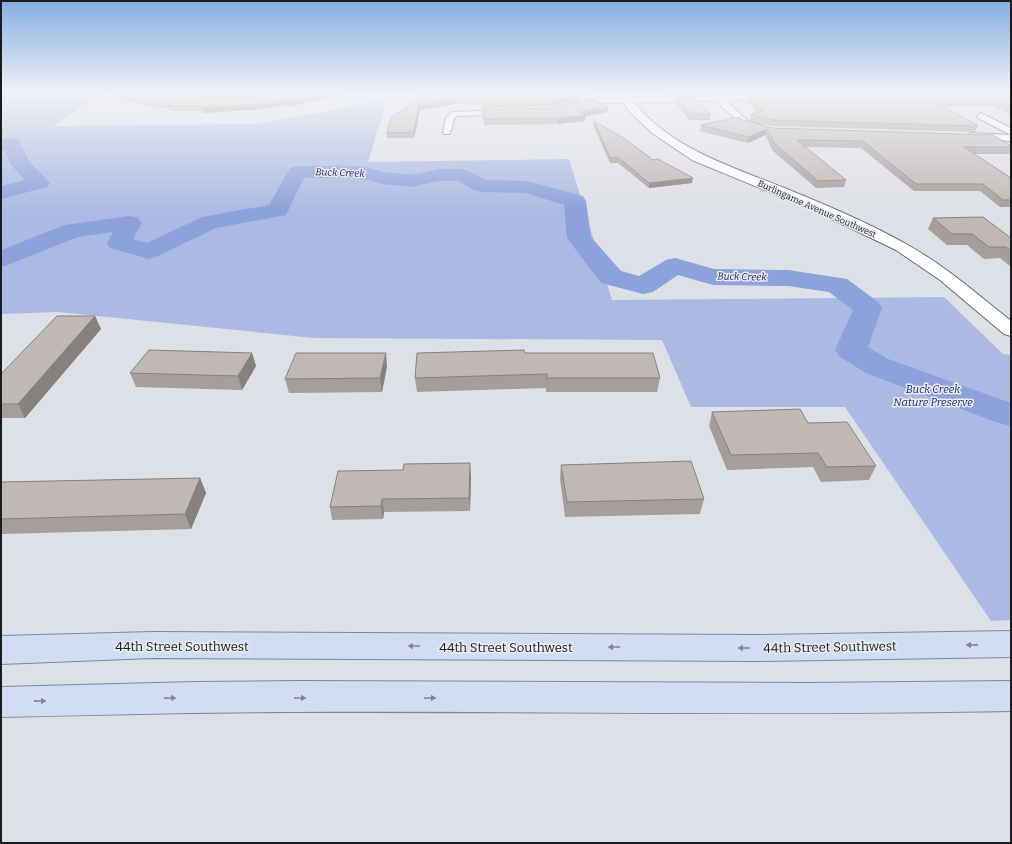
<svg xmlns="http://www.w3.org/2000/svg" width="1012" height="844" viewBox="0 0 1012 844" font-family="Bitter,serif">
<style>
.green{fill:#aabae3}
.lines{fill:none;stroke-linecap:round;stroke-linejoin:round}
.river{fill:#8da2db;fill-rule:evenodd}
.minor-casing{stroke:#686a70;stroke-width:2}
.tertiary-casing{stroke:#686a70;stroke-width:2}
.primary-casing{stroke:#7e89a5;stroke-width:2}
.minor{fill:#fff;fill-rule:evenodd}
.tertiary{fill:#fff;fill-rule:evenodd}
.primary{fill:#d2dcf5;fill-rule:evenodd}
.wall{fill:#a59e9c}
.shaded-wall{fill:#86817f}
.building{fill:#c0b8b5;stroke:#86817f}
.oneway{fill:#7f8594}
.labels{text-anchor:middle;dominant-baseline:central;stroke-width:3;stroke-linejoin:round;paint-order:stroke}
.far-street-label{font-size:9px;fill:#1a1b1d;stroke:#ebedf5}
.far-water-label{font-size:10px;font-style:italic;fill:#152365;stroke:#ebedf5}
.park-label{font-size:11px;font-style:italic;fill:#1b2b6d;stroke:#ebedf5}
.near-street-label{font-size:13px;fill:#1a1b1d;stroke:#ebedf5}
</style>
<rect width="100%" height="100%" fill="#dee0e7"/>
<path class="green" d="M1,93H101L54,126L258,124L387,100L368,162L569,159L612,300L944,297L1003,354L1011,355V620L991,621L845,407H691L662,340L314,338L58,312L1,314Z"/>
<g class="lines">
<path class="river" d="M12,138L19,140L29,161L50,183L47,187L1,199V186L25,180L10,164L5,150L1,151V139Z
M297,166H363L384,172L412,175L438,169H462L469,171L485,180L527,181L583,196L586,201L591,237L621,271L639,276L666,260L675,258L714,269L788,270L847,279L878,302L882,308L868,347L888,359L1011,403V426L998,423L866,373L840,357L835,350L853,310L829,292L788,286L713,285L678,275L653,292L643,294L601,283L567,238L564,205L526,193L481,192L474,190L458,181H438L412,187L382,184L361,178H304L286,215L216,228L158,256L149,259L110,248L107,243L113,232L78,237L10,264L1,267V250L65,225L130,216L138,218L142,223L133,239L147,243L202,217L269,205L290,168Z"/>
<defs>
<path id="minor" d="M772,95H775V99L725,100L748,121L762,125L763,127L759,130L742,125L716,101L595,103L572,107L568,105L572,103L595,99Z
M509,110H512L513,112L512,114L457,116L454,119L450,134H444L443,132L446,118L452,112Z
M981,113L1011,128V135L978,118L977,116Z
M972,133L1011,135V141L969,138L967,136L969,134Z"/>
<path id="tertiary" d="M617,93H627C664,146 724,164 782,187C824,204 867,222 906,244C944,265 977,294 1011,321V336L1004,334L940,280L896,250L811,209L692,160L652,133L629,111Z"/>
<path id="primary" d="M1011,631V657L756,661L153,658L1,664V636L153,632L756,635Z
M296,681L807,683L1011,681V711C772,716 534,711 295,712C197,712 99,715 1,717V687L194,682Z"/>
</defs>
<use href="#minor" class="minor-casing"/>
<use href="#tertiary" class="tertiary-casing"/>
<use href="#primary" class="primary-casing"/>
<use href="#minor" class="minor"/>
<use href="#tertiary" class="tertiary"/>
<use href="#primary" class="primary"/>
</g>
<path class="wall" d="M180,93H270L231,96Z
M420,93H590V94L579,95H580V100L548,106L483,109V105L456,104L420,110L414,138H387V133L424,95Z
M667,93H688V96H669Z
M737,93H791L739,94Z
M1011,93V115L993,106H944L978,126L975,132L771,126L750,120L751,114H755L756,110L747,102L748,96Z
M114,94H171L214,97L337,96L288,107L286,105L262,109L203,113V111H170L169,108L151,107L115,99Z
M676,97L711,114L710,120H689L675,103Z
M608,107V112L586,116L585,121L558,124L484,125L483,110Z
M743,120L772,128L1011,146V152L1010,154H974L1011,178V207H1000L980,191H914L861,148L805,147L846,180L844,187L816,188L773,151L765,135L748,143L700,131L701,125Z
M594,121L653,160L692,183L649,188L618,163H610L593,125Z
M933,218L1011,238V267L1000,258L984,259L967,245H947L928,229Z
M95,316L101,329L25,418H1V374Z
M252,353L256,366L242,390L136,387L130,373Z
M525,353L660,378L657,392H546V388L417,392L415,378Z
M387,366L382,392L289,393L285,379Z
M712,412L808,423L876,466L869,480L821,482L813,467L727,470L709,426Z
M561,465L704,499L700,514L565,517L560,479Z
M471,476L470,511L384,512L383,519L332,520L330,507Z
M200,478L206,493L191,529L1,534V482Z"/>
<path class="shaded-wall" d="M230,93H270L231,96Z
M329,93H337V96L288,107L287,102Z
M569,93H590V94L568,95Z
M580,95V100L548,106V101Z
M456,99V104L420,110L414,138V132L419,104Z
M285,100L286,105L262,109L203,113L202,108Z
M608,107V112L586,116L585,121L558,124V118L580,112Z
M767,129L765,135L748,143L749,137Z
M693,178L692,183L649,188V183Z
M95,316L101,329L25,418L18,404Z
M252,353L256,366L242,390L238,376Z
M386,353L387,366L382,392L380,378Z
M470,463L471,476L470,511L469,498Z
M200,478L206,493L191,529L185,514Z
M382,499L384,512L383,519L381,506Z"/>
<path class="building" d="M115,93H169L171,94L214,97H251L279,93H329L287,102L285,100L261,104L202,108L204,106H168L174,103L150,102L114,94Z
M427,93H574L580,95L548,101L483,104V99H456L419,104L414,132L387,133L391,118Z
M804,93H1011V108L995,100L935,101L978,126L773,120L751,114L758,113L756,108L761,112L765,111L748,96Z
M676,97H695L711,114H690Z
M592,100L608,107L580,112L586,115L558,118L484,119L483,110L548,108Z
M739,117L743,120L772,128L993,135L1011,146V147H964L1011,178V200H1003L983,184H916L863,141L797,140L846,180L818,181L775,144L767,129L749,137L701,125Z
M594,121L625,139L653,160L658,159L693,178L649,183L619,158H610Z
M983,217L1011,238V251L1006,247H989L972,234H952L933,218Z
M57,316H95L18,404H1V374Z
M149,350L252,353L238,376L130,373Z
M524,350L525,353H653L660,378H547V374L415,378L417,353Z
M296,353H386L380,378L285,379Z
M800,409L808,423L847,422L876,466L827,467L818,453L731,455L712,412Z
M691,461L704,499L567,502L561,465Z
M470,463L469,498L382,499L381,506L330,507L338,471L403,470L404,464Z
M200,478L185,514L1,519V482Z"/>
<defs><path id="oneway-solid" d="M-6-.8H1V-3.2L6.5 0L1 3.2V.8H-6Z"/></defs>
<g class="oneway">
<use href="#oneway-solid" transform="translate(972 645) rotate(179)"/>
<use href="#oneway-solid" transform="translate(414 646) rotate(180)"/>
<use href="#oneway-solid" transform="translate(614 647) rotate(-180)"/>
<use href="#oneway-solid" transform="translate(744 648) rotate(-180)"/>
<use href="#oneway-solid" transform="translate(170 698) rotate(-1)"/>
<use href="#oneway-solid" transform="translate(300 698)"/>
<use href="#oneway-solid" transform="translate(430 698)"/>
<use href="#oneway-solid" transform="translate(40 701) rotate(-1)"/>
</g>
<linearGradient id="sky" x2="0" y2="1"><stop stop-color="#83ade3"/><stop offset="0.44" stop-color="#f0f1f4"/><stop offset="1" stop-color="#f0f1f4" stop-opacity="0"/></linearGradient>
<rect width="1012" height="211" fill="url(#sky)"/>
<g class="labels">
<g class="far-street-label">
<text transform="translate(817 209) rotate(24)">Burlingame Avenue Southwest</text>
</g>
<g class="far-water-label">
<text transform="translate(340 173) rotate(2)">Buck Creek</text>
<text transform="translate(742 277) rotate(1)">Buck Creek</text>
</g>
<g class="park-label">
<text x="933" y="389">Buck Creek<tspan x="933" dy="13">Nature Preserve</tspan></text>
</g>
<g class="near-street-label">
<text x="182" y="646">44th Street Southwest</text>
<text x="506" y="647">44th Street Southwest</text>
<text transform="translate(830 647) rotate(-1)">44th Street Southwest</text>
</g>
</g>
<rect width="1012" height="844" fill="none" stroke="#1a1b1d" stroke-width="4"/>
</svg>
